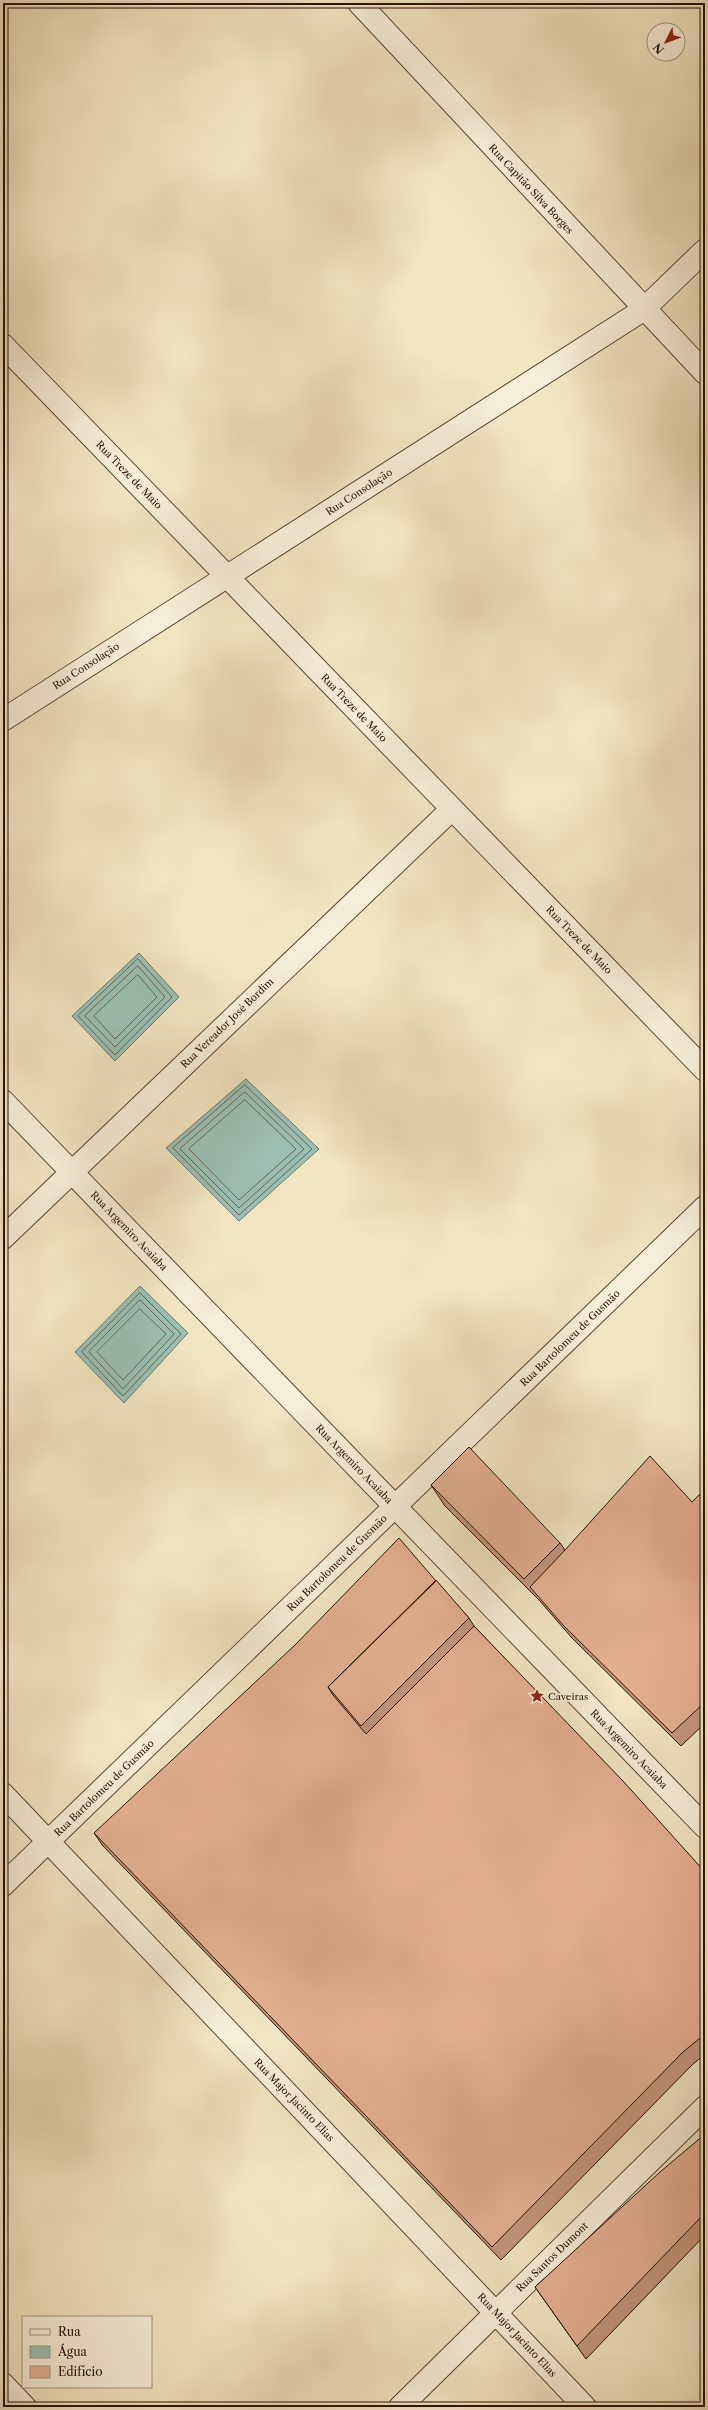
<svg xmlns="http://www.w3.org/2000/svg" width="708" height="2410" viewBox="0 0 708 2410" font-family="'Libre Caslon Text',serif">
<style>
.water{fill:#9bbfb2;stroke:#6d796c}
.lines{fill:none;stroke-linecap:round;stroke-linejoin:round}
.shore{stroke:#62685a;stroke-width:1}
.minor-casing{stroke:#5a4633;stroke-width:24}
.minor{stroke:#f7eed7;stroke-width:22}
.wall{fill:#c3967d;stroke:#281103}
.building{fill:#e3af91;stroke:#281103}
.labels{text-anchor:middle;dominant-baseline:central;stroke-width:3.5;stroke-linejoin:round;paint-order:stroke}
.street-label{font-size:10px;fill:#281103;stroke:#f7eed7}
.poi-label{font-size:10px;fill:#281103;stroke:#f7eed7;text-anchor:start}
</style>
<rect width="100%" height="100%" fill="#f2e5c2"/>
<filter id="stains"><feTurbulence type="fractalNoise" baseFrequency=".005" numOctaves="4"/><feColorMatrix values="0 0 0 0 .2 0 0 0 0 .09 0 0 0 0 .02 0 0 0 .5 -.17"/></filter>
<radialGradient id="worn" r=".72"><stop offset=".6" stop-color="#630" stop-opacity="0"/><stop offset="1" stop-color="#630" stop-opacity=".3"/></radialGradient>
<path class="water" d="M139,953L179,997L115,1061L72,1016Z
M246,1079L319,1149L239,1221L166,1148Z
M140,1286L188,1333L124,1403L75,1352Z"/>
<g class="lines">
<path class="shore" d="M138,959L172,997L115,1055L78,1016Z
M138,966L165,997L115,1047L85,1016Z
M138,975L157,997L115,1039L94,1016Z
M245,1085L312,1149L239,1215L173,1148Z
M245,1092L304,1149L239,1208L180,1149Z
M245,1100L296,1149L239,1200L189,1149Z
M140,1293L181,1334L123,1396L82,1352Z
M140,1300L174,1334L123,1389L89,1352Z
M140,1309L166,1334L123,1380L97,1352Z"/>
<defs>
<path id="minor" d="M359,3L705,373
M3,345L705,1070
M3,720L643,310L705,250
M3,1101L705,1827
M3,1238L452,809
M3,1794L585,2407
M3,1885L705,1207
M3,2384L25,2407
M400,2407L705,2107"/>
</defs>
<use href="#minor" class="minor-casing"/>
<use href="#minor" class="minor"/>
</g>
<path class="wall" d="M431,1485L560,1543L565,1550L692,1502L705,1489V1723L681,1746L572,1638L539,1600L445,1506Z
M436,1581L469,1618L474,1626L705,1872V2054L692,2065L501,2260L103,1846L94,1833Z
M705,2134V2235L586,2359L535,2287Z"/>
<path class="building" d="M469,1447L560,1543L524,1579L431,1485Z
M650,1456L692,1502L705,1489V1702L672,1733L563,1625L530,1587L565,1550Z
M399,1538L436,1581L328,1687L333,1695L366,1734L474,1626L623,1781L705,1872V2034L683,2052L492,2247L94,1833L295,1645Z
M436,1580L469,1618L361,1726L328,1687Z
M705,2134V2218L703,2215L577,2346L535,2287L660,2172Z"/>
<defs>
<symbol id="sight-bare" viewBox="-9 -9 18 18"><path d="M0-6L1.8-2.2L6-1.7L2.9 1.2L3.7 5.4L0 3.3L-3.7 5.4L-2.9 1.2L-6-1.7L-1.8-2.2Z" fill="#8f2418" stroke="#f7eed7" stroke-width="2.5" paint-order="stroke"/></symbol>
</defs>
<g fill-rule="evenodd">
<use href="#sight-bare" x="527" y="1686" width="20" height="20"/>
</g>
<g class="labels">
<g class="street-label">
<text transform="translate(531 189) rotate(47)">Rua Capitão Silva Borges</text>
<text transform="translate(129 475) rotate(46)">Rua Treze de Maio</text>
<text transform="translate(359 492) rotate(-33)">Rua Consolação</text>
<text transform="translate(86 666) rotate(-33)">Rua Consolação</text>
<text transform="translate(354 708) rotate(46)">Rua Treze de Maio</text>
<text transform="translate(579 940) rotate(46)">Rua Treze de Maio</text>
<text transform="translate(227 1023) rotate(-44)">Rua Vereador José Bordim</text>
<text transform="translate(129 1231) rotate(46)">Rua Argemiro Acaiaba</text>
<text transform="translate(570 1338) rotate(-44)">Rua Bartolomeu de Gusmão</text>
<text transform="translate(354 1464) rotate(46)">Rua Argemiro Acaiaba</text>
<text transform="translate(337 1563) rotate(-44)">Rua Bartolomeu de Gusmão</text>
<text transform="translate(629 1749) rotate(46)">Rua Argemiro Acaiaba</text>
<text transform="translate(104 1788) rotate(-44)">Rua Bartolomeu de Gusmão</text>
<text transform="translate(294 2100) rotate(46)">Rua Major Jacinto Elias</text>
<text transform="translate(552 2257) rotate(-44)">Rua Santos Dumont</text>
<text transform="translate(517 2335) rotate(47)">Rua Major Jacinto Elias</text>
</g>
<g class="poi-label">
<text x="548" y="1696">Caveiras</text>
</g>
</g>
<rect width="708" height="2410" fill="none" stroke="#f2e5c2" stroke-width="16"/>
<rect x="4" y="4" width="700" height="2402" fill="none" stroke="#281103" stroke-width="2"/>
<rect x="8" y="8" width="692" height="2394" fill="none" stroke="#281103"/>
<rect x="22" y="2316" width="130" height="72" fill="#f7eed7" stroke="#a49682"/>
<rect x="30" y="2329" width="20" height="6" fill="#f7eed7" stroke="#a49682"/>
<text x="58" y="2336" font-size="12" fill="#281103">Rua</text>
<rect x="30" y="2346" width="20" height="12" fill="#9bbfb2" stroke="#a49682"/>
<text x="58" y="2356" font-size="12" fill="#281103">Água</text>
<rect x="30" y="2366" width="20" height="12" fill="#e3af91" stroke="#a49682"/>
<text x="58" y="2376" font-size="12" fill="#281103">Edifício</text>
<g transform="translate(666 42) rotate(228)"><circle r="19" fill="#f7eed7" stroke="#a49682"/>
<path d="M0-3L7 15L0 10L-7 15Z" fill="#8f2418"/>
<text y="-6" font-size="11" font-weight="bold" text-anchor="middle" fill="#281103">N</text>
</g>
<rect width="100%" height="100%" filter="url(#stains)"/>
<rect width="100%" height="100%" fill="url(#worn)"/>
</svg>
